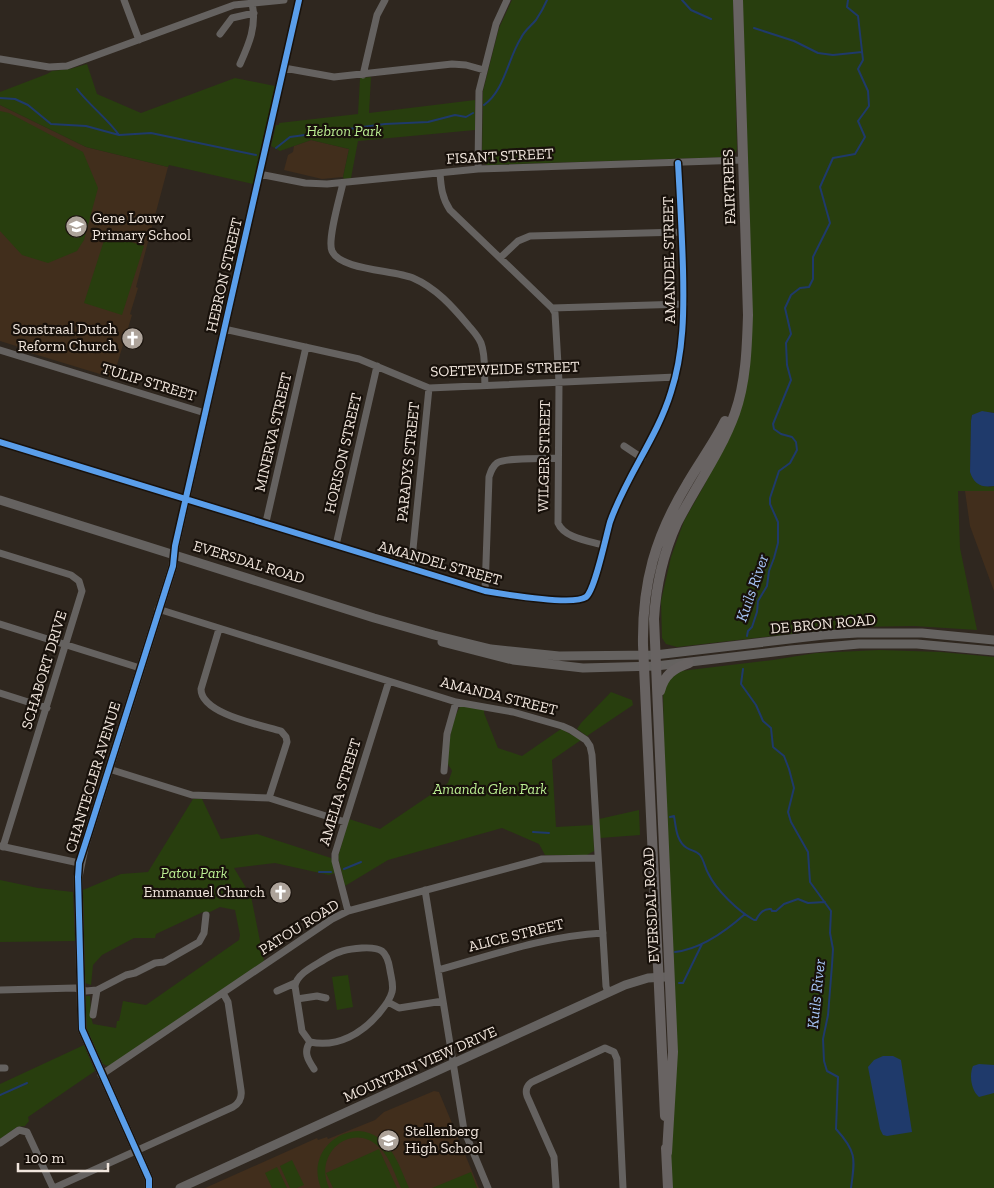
<svg xmlns="http://www.w3.org/2000/svg" width="994" height="1188" viewBox="0 0 994 1188" font-family="'Zilla Slab',serif">
<style>
.built{fill:#412e1c}
.green{fill:#283e0e}
.water{fill:#1f3a6b}
.lines{fill:none;stroke-linecap:round;stroke-linejoin:round}
.stream{stroke:#1f3a6b;stroke-width:2}
.minor{stroke:#656260;stroke-width:7}
.tertiary{stroke:#656260;stroke-width:9}
.secondary{stroke:#686362;stroke-width:10}
.cycleway-casing{stroke:#18110b;stroke-width:9}
.cycleway{stroke:#5a9eea;stroke-width:6}
.labels{text-anchor:middle;dominant-baseline:central;stroke-width:4.5;stroke-linejoin:round;paint-order:stroke}
.park-label{font-size:15px;font-style:italic;fill:#bbee92;stroke:#18110b}
.street-label{font-size:15px;fill:#f1e6dd;stroke:#18110b}
.poi-label{font-size:15px;fill:#f1e6dd;stroke:#18110b;text-anchor:start}
.water-label{font-size:16px;font-style:italic;fill:#a7c5f7;stroke:#18110b}
</style>
<rect width="100%" height="100%" fill="#2f271f"/>
<path class="built" d="M0,105L86,147L168,167L136,287L138,288L130,314L132,315L113,378L21,350L16,346L0,341Z
M311,140L349,149L343,177L322,179L284,170L288,155L293,152L294,146Z
M965,491H994V591L970,526Z
M434,1091L439,1092L479,1188H205L317,1138L318,1140L327,1137L328,1139L375,1120L384,1112Z"/>
<path class="green" d="M512,0H733L737,149L735,154L729,157L487,165L483,163L482,159L483,91L499,28Z
M742,0H994V413L991,412L972,415L971,421L970,472L989,487L994,486V491H958L960,548L977,630L914,626L853,627L677,647L666,644L662,638L661,601L671,557L684,521L705,484L742,401L750,362Z
M87,64L97,94L141,113L235,78L275,86L253,184L169,165L168,167L86,147L0,105V92L47,74L52,71L70,69Z
M371,77L369,113L475,100V130L358,141L351,178L344,179L343,177L349,149L311,140L280,151L271,146L276,125H279V123L358,114L360,78Z
M0,111L9,113L83,152L98,188L84,240L77,251L48,263L22,255L0,231Z
M106,234L144,246L122,315L84,303Z
M879,650L941,652L994,657V1188H671L663,687L668,680L681,671L773,660L816,653Z
M611,692L632,700L633,705L587,736L577,729L581,723Z
M461,706L484,710V713L498,748L522,756L561,729L581,740L552,760L556,827L593,825L594,851L587,855H545L539,844L502,828L388,860L345,886L338,857L349,819L380,829L448,783L452,771C451,768 449,767 448,764C445,755 454,712 461,706Z
M193,799H202L221,839L257,834L331,858L335,873L329,875L275,863L234,868L251,896L264,961L112,1064L107,1066L101,1063L86,1029L85,996H90L91,1017L93,1024L116,1028L117,1021H119L123,1001L146,1005L239,940L240,935L235,910L220,907L210,912H203L156,934L155,938H134L102,955L93,965L91,985L85,983L84,980L83,890L121,874L148,872Z
M639,810L640,835L600,838L599,819Z
M0,880L38,888L73,892L75,941L0,942Z
M348,975L353,1007L337,1010L332,977Z
M84,1045L95,1071L28,1117L29,1121L25,1126L17,1127L0,1139V1084Z
M359,1131C390,1134 398,1163 409,1188H401C395,1175 390,1157 379,1147C352,1121 313,1153 329,1188H321C309,1160 329,1132 359,1131Z
M379,1149L397,1188H333L326,1173Z
M292,1160L304,1185L297,1188H290L280,1166Z
M277,1167L287,1188H272L265,1173Z
M471,1172L477,1188H432Z"/>
<path class="water" d="M982,411L994,413V486C981,488 974,484 970,472L971,421L972,415Z
M883,1056H893L901,1060L912,1132L887,1136L883,1135L880,1129L868,1067L874,1060Z
M979,1064L994,1065V1093L979,1097C971,1090 969,1075 973,1066Z"/>
<g class="lines">
<path class="stream" d="M682,0L691,10L711,19
M754,28L794,41L818,53L833,55L862,52
M77,89C90,106 107,118 119,135
M0,98L15,99L28,105L51,124L86,126L119,135L151,133L256,155
M484,105C505,90 508,58 521,38C524,31 531,26 536,20C540,14 544,7 547,0
M276,148L290,137L385,124L428,122L455,115L466,117L473,113
M747,636L748,631L752,627L757,612L758,601L767,586L769,571L774,558L778,543V522L770,504V498L779,471L790,463L797,450L796,442L792,437L781,434L774,429L773,424L791,380L787,365L786,343L791,334L785,308L791,295L800,288L809,287L813,279V257L830,223L820,187L833,158L855,154L865,137L858,121L869,106L868,91L858,69L863,60L858,16L847,7L848,0
M743,669L741,684L756,705L763,721L771,728L773,747L784,756L789,769L794,788L788,812L791,822L808,852L810,882L831,911L830,933L833,949L832,965L828,1015L823,1039L824,1061L827,1071L838,1077L836,1129C857,1152 855,1159 851,1188
M670,817L674,816C676,827 676,841 687,848C691,851 696,850 700,855C704,860 705,868 708,873C716,890 738,911 754,920H756C759,914 764,908 771,909L772,911H776L784,904L798,899L808,903L825,902
M533,832L549,833
M344,869L361,862
M319,872H331
M675,952C701,949 726,931 745,914
M679,983H683L702,944
M0,1095L27,1083"/>
<path class="minor" d="M124,0L139,40
M220,34L232,18L254,13
M0,59L49,67L67,66L234,5L284,0
M240,64C249,44 257,26 252,3
M284,68L334,77L452,64L466,65L484,70
M363,75L377,15L385,0
M478,169L479,91L496,24L507,0
M440,173C441,187 442,198 450,210L552,308L555,313L559,382L558,523C564,538 589,541 603,545
M259,174L305,183L327,184L478,169L743,160
M343,183C340,197 327,240 332,251C340,270 394,270 413,278C436,288 452,306 468,325C473,331 478,336 481,343C486,356 484,373 485,385
M500,258L518,241L530,236L682,232
M552,308L684,304
M224,329L359,359L429,388L676,377
M0,350L205,413
M0,442L485,591C503,594 573,606 586,597C595,590 606,536 610,522C626,476 657,438 671,392C684,352 684,310 683,269C682,233 680,198 678,163
M624,446L642,458
M266,522L306,347
M336,545L377,366
M0,553L71,575L79,581L82,591L3,847
M174,555L299,0
M411,569L429,388
M485,591L489,477C491,471 492,467 497,463C507,457 545,459 558,458
M158,609L456,702L513,712L562,726L571,730L586,740L590,746L592,755L606,986L608,993
M0,624L140,668
M219,629L201,689C201,714 261,725 281,731L286,737L287,742L269,798
M0,693L47,708
M109,769L192,795L269,798L345,822
M444,771L447,734L456,702
M0,846L79,863
M425,890L464,1130L488,1188
M348,911L335,861V854L389,681
M438,970C492,955 546,936 603,933
M0,990L75,988L86,991L97,990L126,975L135,973L155,963L164,962L199,942L204,933L206,915
M277,991L295,983
M297,999L317,996L326,998
M388,1002L399,1008L443,1001
M93,1015L97,990
M310,1042L302,1031L295,986C297,973 316,965 325,959C337,951 348,949 362,948C381,947 387,950 390,970C391,977 394,985 392,992C390,1000 385,1006 380,1012C363,1033 338,1048 310,1042C303,1052 308,1060 314,1069
M0,1068H5
M101,1075L332,919L348,911L542,859L598,858
M0,1143L19,1130L27,1132L53,1188
M54,1188L233,1107C240,1103 242,1097 241,1090L228,1002L223,993
M556,1188L554,1157L527,1096C525,1090 527,1084 534,1081L605,1048L614,1052L617,1059L623,1188"/>
<path class="tertiary" d="M0,500L374,618L434,635L491,649L559,656L655,655L824,635L857,633H922L994,640
M442,642L513,660L583,668L656,666L791,650L859,644H917L994,651
M149,1188V1179L82,1029L78,877L84,848L173,566L174,555
M180,1188L625,985L648,978L665,977"/>
<path class="secondary" d="M660,691C664,675 674,668 689,663
M665,1116L643,645C642,583 655,537 687,484C699,463 714,443 725,421
M666,1148L668,1188
M667,1153L673,1052L654,619C656,585 663,554 677,523C696,486 721,452 735,413C746,382 747,347 748,315L738,0"/>
<defs>
<path id="cycleway" d="M0,442L485,591C503,594 573,606 586,597C595,590 606,536 610,522C626,476 657,438 671,392C684,352 684,310 683,269C682,233 680,198 678,163
M149,1188V1179L82,1029L78,877L79,863L88,835L173,566L175,546L299,0"/>
</defs>
<use href="#cycleway" class="cycleway-casing"/>
<use href="#cycleway" class="cycleway"/>
</g>
<defs>
<symbol id="school-disc" viewBox="-11 -11 22 22"><circle r="9.5" fill="#ada39a" stroke="#18110b"/><path d="M0-5L7-2L0 1L-7-2ZM-4 1L0 2.5L4 1V4Q0 6-4 4Z" fill="#fff"/></symbol>
<symbol id="church-disc" viewBox="-11 -11 22 22"><circle r="9.5" fill="#ada39a" stroke="#18110b"/><path d="M-1.2-6h2.4v3.5h3.3v2.4h-3.3V6h-2.4V-.1h-3.3v-2.4h3.3Z" fill="#fff"/></symbol>
</defs>
<g fill-rule="evenodd">
<use href="#school-disc" x="64" y="214" width="25" height="25"/>
<use href="#church-disc" x="120" y="326" width="25" height="25"/>
<use href="#church-disc" x="268" y="880" width="25" height="25"/>
<use href="#school-disc" x="376" y="1128" width="25" height="25"/>
</g>
<g class="labels">
<g class="park-label">
<text x="344" y="131">Hebron Park</text>
<text x="490" y="789">Amanda Glen Park</text>
<text x="194" y="873">Patou Park</text>
</g>
<g class="street-label">
<text transform="translate(500 156) rotate(-3)">FISANT STREET</text>
<text transform="translate(729 187) rotate(-92)">FAIRTREES</text>
<text transform="translate(669 260) rotate(-91)">AMANDEL STREET</text>
<text transform="translate(224 275) rotate(-77)">HEBRON STREET</text>
<text transform="translate(505 369) rotate(-2)">SOETEWEIDE STREET</text>
<text transform="translate(149 382) rotate(17)">TULIP STREET</text>
<text transform="translate(273 432) rotate(-77)">MINERVA STREET</text>
<text transform="translate(343 453) rotate(-77)">HORISON STREET</text>
<text transform="translate(544 456) rotate(-89)">WILGER STREET</text>
<text transform="translate(408 462) rotate(-84)">PARADYS STREET</text>
<text transform="translate(249 562) rotate(17)">EVERSDAL ROAD</text>
<text transform="translate(440 563) rotate(16)">AMANDEL STREET</text>
<text transform="translate(823 624) rotate(-5)">DE BRON ROAD</text>
<text transform="translate(44 670) rotate(-73)">SCHABORT DRIVE</text>
<text transform="translate(499 696) rotate(14)">AMANDA STREET</text>
<text transform="translate(93 777) rotate(-73)">CHANTECLER AVENUE</text>
<text transform="translate(340 792) rotate(-73)">AMELIA STREET</text>
<text transform="translate(651 905) rotate(-93)">EVERSDAL ROAD</text>
<text transform="translate(299 927) rotate(-32)">PATOU ROAD</text>
<text transform="translate(516 935) rotate(-14)">ALICE STREET</text>
<text transform="translate(420 1064) rotate(-24)">MOUNTAIN VIEW DRIVE</text>
</g>
<g class="poi-label">
<text x="92" y="218">Gene Louw<tspan x="92" dy="17">Primary School</tspan></text>
<text x="117" y="329" text-anchor="end">Sonstraal Dutch<tspan x="117" dy="17">Reform Church</tspan></text>
<text x="265" y="892" text-anchor="end">Emmanuel Church</text>
<text x="405" y="1131">Stellenberg<tspan x="405" dy="17">High School</tspan></text>
</g>
<g class="water-label">
<text transform="translate(752 588) rotate(-71)">Kuils River</text>
<text transform="translate(816 994) rotate(-84)">Kuils River</text>
</g>
</g>
<path d="M18 1163v8h90v-8" fill="none" stroke="#f1e6dd" stroke-width="2.5"/>
<text x="25" y="1163" font-size="15" fill="#f1e6dd" stroke="#18110b" stroke-width="4" paint-order="stroke">100 m</text>
</svg>
